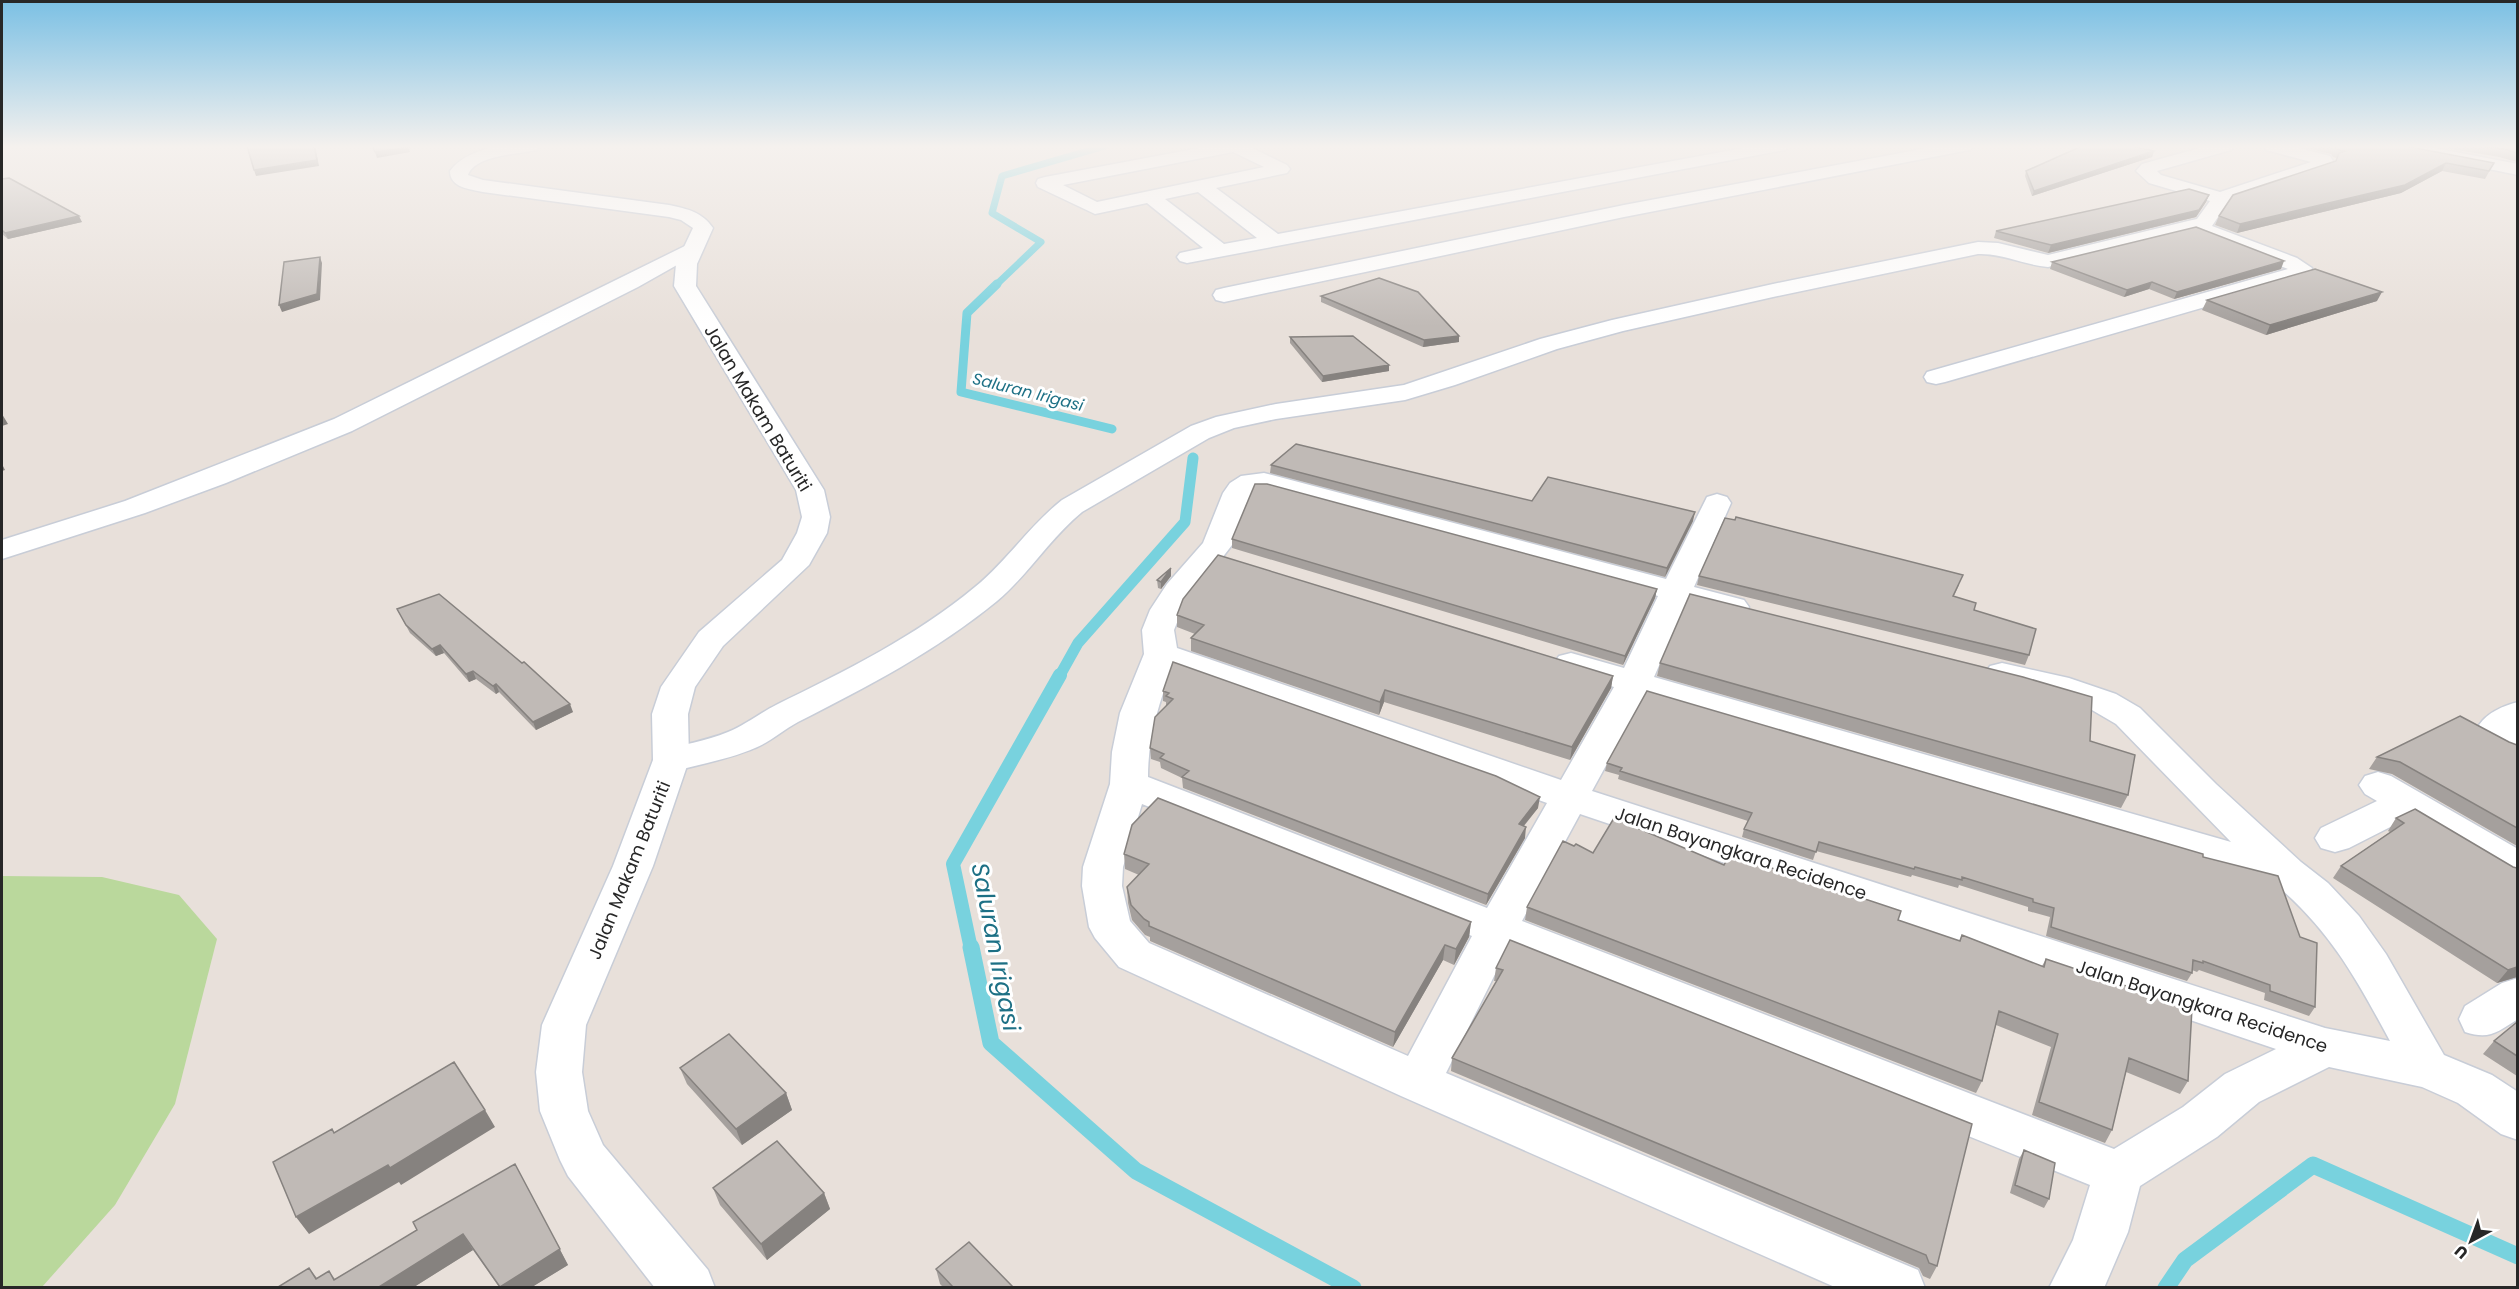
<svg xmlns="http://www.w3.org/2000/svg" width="2519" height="1289" viewBox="0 0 2519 1289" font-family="Poppins,sans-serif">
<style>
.green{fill:#bad89c}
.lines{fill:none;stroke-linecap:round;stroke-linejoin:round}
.stream-far4{stroke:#78d2de;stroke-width:7}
.stream-far3{stroke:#78d2de;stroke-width:9}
.stream-far2{stroke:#78d2de;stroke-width:11}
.stream-far1{stroke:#78d2de;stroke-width:14}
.stream{stroke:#78d2de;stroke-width:17}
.street-casing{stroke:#c8cdd7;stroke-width:3}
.secondary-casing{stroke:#c8cdd7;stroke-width:3}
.street{fill:#fff;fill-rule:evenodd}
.secondary{fill:#fff;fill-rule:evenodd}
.wall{fill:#a5a09d}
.shaded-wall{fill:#86827f}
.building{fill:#c0bab6;stroke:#86827f;stroke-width:1.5}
.labels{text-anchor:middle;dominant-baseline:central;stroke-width:6;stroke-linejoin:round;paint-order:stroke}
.far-water-label{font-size:16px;font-style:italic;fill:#1d7085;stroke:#fff}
.street-label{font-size:18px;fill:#272727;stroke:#fff}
.near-water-label{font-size:24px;font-style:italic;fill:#1d7085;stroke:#fff}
</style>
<rect width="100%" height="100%" fill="#e8e0da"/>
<path class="green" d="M2,876L102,877L179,895L217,939L175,1104L115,1205L42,1287H2Z"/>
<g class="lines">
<path class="stream-far4" d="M996,285L1041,242L992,213L1002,176L1105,146"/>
<path class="stream-far3" d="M997,284L967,313L961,392L1112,429"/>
<path class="stream-far2" d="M1059,677L1078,643L1185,522L1193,458"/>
<path class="stream-far1" d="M971,949L953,864L1060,675"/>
<path class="stream" d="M971,947L991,1043L1136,1171L1353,1288
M2166,1288L2185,1260L2313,1165L2518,1256"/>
<defs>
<path id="street" d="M1210,146H1248L1287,165L1290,169L1287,173L1216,188L1278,234L1754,146H1788L1785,150L1779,151L1187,263L1180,261L1177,257L1180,253L1203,248L1147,203L1095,214L1038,187L1036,183L1038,179L1045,177ZM1233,152L1264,167L1097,202L1063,185ZM1198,192L1257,238L1224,244L1165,199Z
M1938,146H1973L1970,150L1964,151L1624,217L1224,302L1216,300L1213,295L1216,290L1224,288L1624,205Z
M2207,146H2234L2231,150L2157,171L2161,175L2220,192L2311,162L2266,150L2264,146H2291L2330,156L2334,163L2331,167L2228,202L2212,226L2297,258L2312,268L2309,277L1945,382L1936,384L1927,382L1924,377L1927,372L2288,269L2193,232L2048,267C2024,265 2002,253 1978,254L1773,297L1623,331L1557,349L1455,385L1405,400L1276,419L1234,428L1209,438L1082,512C1050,538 1029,574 997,601C936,651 867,687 798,722C783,730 770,742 755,748C730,759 697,765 671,772L658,769L653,760L658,751C681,745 706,741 728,732C745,725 760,713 776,705C845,671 915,637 975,587C1007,561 1030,525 1062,500L1191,426L1216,417L1276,404L1404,385L1540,339L1612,320L1773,284L1978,242L1998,243L2048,255L2188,221L2197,219L2210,201L2149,183L2136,171L2142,164Z
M693,242L700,244L703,248L700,252L638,287L352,431L226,483L145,513L2,559V540L125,501L334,419Z
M1264,473L1666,579L1707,497L1717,494L1727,497L1731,503L1694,587L1744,600L1749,607L1744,614L1733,617L1686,604L1654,677L2231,842L2116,724L2092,710L2047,694L1990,680L1985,673L1990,666L2002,663L2069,678L2116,694L2140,708L2216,784L2301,862L2328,883L2359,916L2386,954L2444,1055L2492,1075L2518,1092V1140L2501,1134L2458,1103L2422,1087L2329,1067L2259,1102L2217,1137L2140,1186L2128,1232L2104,1288H2049L2073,1240L2090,1185L1507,950L1446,1073L1918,1270L1925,1288H1837L1401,1096L1119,967L1095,938L1089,927L1082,886L1083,867L1110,784L1112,752L1120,713L1144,654L1142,630L1150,610L1167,584L1203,543L1223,493L1230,483L1241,476ZM1260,489L1658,596L1624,668L1571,653L1559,656L1554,663L1559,670L1614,687L1561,780L1177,648L1174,630L1182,610L1232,545L1251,494ZM1172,669L1547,803L1487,908L1148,777C1148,738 1158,705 1172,669ZM1644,696L2274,883C2330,930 2356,978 2390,1041L2325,1028L1592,791ZM1142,804L1472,936L1408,1056L1149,943L1130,921L1122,886L1123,867ZM1580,814L2276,1049L2225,1074L2183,1107L2114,1149L1522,921Z
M2518,702V759C2498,754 2489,742 2479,725C2488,712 2503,706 2518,702Z
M2378,772L2391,776L2518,849V882L2504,878L2406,819L2349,848L2335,852L2321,848L2315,838L2321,828L2377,801L2365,794L2359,785L2365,776Z
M2518,978V1019C2497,1032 2490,1040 2465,1032L2459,1019L2465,1006L2502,983Z"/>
<path id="secondary" d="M499,146H540L537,150C519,154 475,155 468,175L483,180L669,205C688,209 702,212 713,228L697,264L696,286L824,490L830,517L827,533L809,565L723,646L695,687L688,714L689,760L653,866L586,1025L582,1072L588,1111L603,1145L708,1270L715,1288H655L568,1176L560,1160L540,1111L536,1072L542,1025L613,866L653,760L652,714L661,687L699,632L782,560L797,533L802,517L796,490L674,286L676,264L693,228L681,220L669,217L483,192C470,189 450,188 450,171C462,155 481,150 499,146Z
M2391,146H2424L2518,164V175L2400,151L2394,150Z"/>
</defs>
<use href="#street" class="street-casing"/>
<use href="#secondary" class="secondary-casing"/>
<use href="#street" class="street"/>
<use href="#secondary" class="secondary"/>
</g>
<path class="wall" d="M2299,146H2405L2494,163L2485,179L2442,171L2401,193L2237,233L2215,225L2219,216L2336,161L2337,158L2333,157L2331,154Z
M2435,146H2517V162L2499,157Z
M2154,151L2152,157L2032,196L2025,176L2026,171Z
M2,179L82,222L8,239L2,234Z
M2209,195L2206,202L2196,217L2048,253L1994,238L1996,231Z
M2052,262L2281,269L2174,299L2149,289L2124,297L2050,269Z
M1321,296L1459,342L1423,347L1321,302Z
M2207,300L2377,301L2266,335L2202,310Z
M1290,337L1389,371L1322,382L1290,343Z
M1271,465L1532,501L1693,521L1665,577L1270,473Z
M1232,539L1657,589L1655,598L1623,665L1232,548Z
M1171,568V576L1161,589L1158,588L1157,580Z
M1699,576L1959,585L1954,596L1974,610L2029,655L2025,665L1697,585Z
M397,609L573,712L536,730L499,692L496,694L476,679L469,682L444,653L436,656L410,633Z
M1177,615L1613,676L1611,688L1570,760L1384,702L1379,715L1191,651V638L1195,634L1177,627Z
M1660,663L2090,741L2128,795L2121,808L1657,676Z
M1163,691L1538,808L1524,826L1525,838L1486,905L1183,788L1182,778L1161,768L1160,762L1151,759L1150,748L1166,706V702L1163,701Z
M2509,742L2517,745V846L2392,774L2369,769L2377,757Z
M1607,763L2203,857L2315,1007L2309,1016L2264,1000L2265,993L2199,970L2197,972L2192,970V973L2187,981L2046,936L2050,917L2028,911V907L1959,885L1958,888L1912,875L1911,877L1816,851L1813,860L1742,837L1744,829L1748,821L1618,779L1619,775L1605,771Z
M2396,818L2513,867L2517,868V977L2497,983L2333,878L2341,866L2390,832L2388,831Z
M1593,853L1724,865L1959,941L1962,935L2042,966L2046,959L2188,1081L2180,1094L2126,1072L2112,1130L2105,1143L2032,1115L2051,1047L1996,1025L1982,1081L1976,1093L1525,920L1527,907Z
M1124,854L1471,922L1469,937L1454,965L1443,960L1393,1047L1150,941V937L1145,935L1132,920L1128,903L1127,887L1139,875L1125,869Z
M1496,968L1972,1124L1937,1266L1930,1279L1923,1276L1919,1268L1451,1071L1452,1058L1497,981H1494Z
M2517,1022V1076L2483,1054L2494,1041Z
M680,1068L786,1093L792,1110L742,1145L687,1084Z
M2024,1150L2049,1199L2044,1208L2010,1193L2019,1159Z
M515,1164L568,1265L532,1287H499L473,1250L414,1287H278L309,1268L317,1278L329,1271L335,1279L417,1230Z
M713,1188L824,1193L830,1209L767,1260L720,1205Z
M936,1269L1013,1287H943L940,1284Z"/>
<path class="shaded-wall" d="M314,146H315L319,166L256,176L254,170Z
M409,147L410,152L377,158L375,152Z
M2154,151L2152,157L2032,196L2034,191Z
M2446,163L2442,171L2401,193L2237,233L2240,224Z
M2209,195L2206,202L2196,217L2048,253L2051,245Z
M79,216L82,222L8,239L5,233Z
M320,257L322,263L320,300L282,312L279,305Z
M2284,261L2281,269L2174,299L2177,292Z
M2152,282L2149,289L2124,297L2127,290Z
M2382,292L2377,301L2266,335L2270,325Z
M1459,336V342L1423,347L1424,340Z
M1389,365V371L1322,382L1323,376Z
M2,414L8,424L2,426Z
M2,464L5,470L2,471Z
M1695,512L1693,521L1665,577L1667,568Z
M1171,568V576L1161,589V582Z
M1657,589L1655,598L1623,665L1625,656Z
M440,645L444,653L436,656L432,649Z
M473,671L476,679L469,682L466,674Z
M1613,676L1611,688L1570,760L1572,747Z
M496,684L499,692L496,694L493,686Z
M1385,690L1384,702L1379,715L1380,702Z
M570,704L573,712L536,730L533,722Z
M1540,797L1538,808L1517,834L1519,824Z
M1526,827L1525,838L1486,905L1488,894Z
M1471,922L1469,937L1454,965L1456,949Z
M1445,945L1443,960L1393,1047L1395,1032Z
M2517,967V977L2497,983L2508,970Z
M786,1093L792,1110L742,1145L736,1129Z
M485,1110L495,1127L401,1185L399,1182L309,1234L296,1217Z
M515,1164L568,1265L532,1287H500Z
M824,1193L830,1209L767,1260L761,1244Z
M463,1234L473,1250L414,1287H379Z"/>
<path class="building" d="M247,146H314L317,160L254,170Z
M372,146H408L409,147L375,152Z
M2082,146H2130L2154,151L2034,191L2026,171Z
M2334,146H2405L2494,163L2489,171L2446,163L2405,185L2240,224L2219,216L2233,195L2336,161L2339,153L2345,151L2337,149Z
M2483,146H2517V153L2504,149Z
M9,178L79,216L5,233L2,230V179Z
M2189,189L2209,195L2199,210L2051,245L1996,231Z
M2196,227L2284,261L2177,292L2152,282L2127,290L2052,262Z
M320,257L317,294L279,305L284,262Z
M2315,269L2382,292L2270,325L2207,300Z
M1379,278L1418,292L1459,336L1424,340L1321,296Z
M1353,336L1389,365L1323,376L1290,337Z
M1296,444L1532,501L1548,477L1695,512L1667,568L1271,465Z
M1255,484H1267L1657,589L1625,656L1232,539Z
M1736,517L1963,575L1953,596L1976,603L1974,610L2036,629L2029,655L1699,576L1725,518L1735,520Z
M1218,555L1613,676L1572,747L1385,690L1380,702L1191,638L1204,625L1177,615L1183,599Z
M1171,568L1161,582L1157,580Z
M439,594L522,663L524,662L570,704L533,722L496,684L493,686L473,671L466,674L440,645L432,649L406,625L397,609Z
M1690,594L2023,677L2092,697L2090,741L2135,755L2128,795L1660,663Z
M1173,662L1496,776L1540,797L1519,824L1526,827L1488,894L1182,777L1189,771L1160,758L1164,754L1150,748L1155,717L1173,699L1166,696L1169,693L1163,691Z
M1647,691L2203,854V857L2278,876L2300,937L2317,943L2315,1007L2270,991V985L2203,961V963L2193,960L2192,973L2051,927L2054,908L2033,902V899L1962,877V880L1915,867L1914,869L1819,842L1816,852L1744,829L1752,813L1620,771L1622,768L1607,763Z
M2460,716L2509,742L2517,745V828L2400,762L2377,757Z
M1158,798L1471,922L1456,949L1445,945L1395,1032L1149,926V922L1144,919L1131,905L1127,887L1149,864L1124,854L1132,825Z
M2415,809L2513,867L2517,868V967L2508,970L2341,866L2404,823L2396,818Z
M1614,818L1724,865L1730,854L1901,911L1898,920L1960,941L1962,935L2044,967L2046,959L2192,1008L2188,1081L2129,1058L2112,1130L2039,1102L2058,1034L1999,1011L1982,1081L1527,907L1563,841L1574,846L1576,844L1593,853Z
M1510,940L1972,1124L1937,1266L1929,1263L1926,1255L1452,1058L1503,970L1496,968Z
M2517,1022V1056L2494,1041Z
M729,1034L786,1093L736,1129L680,1068Z
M454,1062L485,1110L390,1168L388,1165L296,1217L273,1162L332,1129L334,1133Z
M777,1141L824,1193L761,1244L713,1188Z
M2024,1150L2055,1163L2049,1199L2015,1185Z
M515,1164L560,1249L500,1287L463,1234L379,1287H278L309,1268L316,1279L329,1271L334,1280L417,1230L413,1222Z
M969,1242L1013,1287H953L936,1269Z"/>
<linearGradient id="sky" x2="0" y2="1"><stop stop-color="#7bc0e4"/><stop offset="0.45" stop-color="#f5f1ee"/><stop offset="1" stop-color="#f5f1ee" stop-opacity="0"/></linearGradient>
<rect width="2519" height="326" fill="url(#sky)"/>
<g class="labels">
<g class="far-water-label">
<text transform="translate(1028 392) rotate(14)">Saluran Irigasi</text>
</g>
<g class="street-label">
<text transform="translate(758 408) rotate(59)">Jalan Makam Baturiti</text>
<text transform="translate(1741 853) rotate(18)">Jalan Bayangkara Recidence</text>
<text transform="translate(629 870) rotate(-68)">Jalan Makam Baturiti</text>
<text transform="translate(2202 1006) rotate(18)">Jalan Bayangkara Recidence</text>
</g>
<g class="near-water-label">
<text transform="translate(996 947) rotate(79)">Saluran Irigasi</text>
</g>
</g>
<rect width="2519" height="1289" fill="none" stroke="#272727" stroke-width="6"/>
<g transform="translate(2471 1241) rotate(221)" stroke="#ffffff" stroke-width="4.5" paint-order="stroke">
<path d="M0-4.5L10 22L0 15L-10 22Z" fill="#272727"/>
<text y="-9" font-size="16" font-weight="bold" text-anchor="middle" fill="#272727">U</text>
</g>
</svg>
